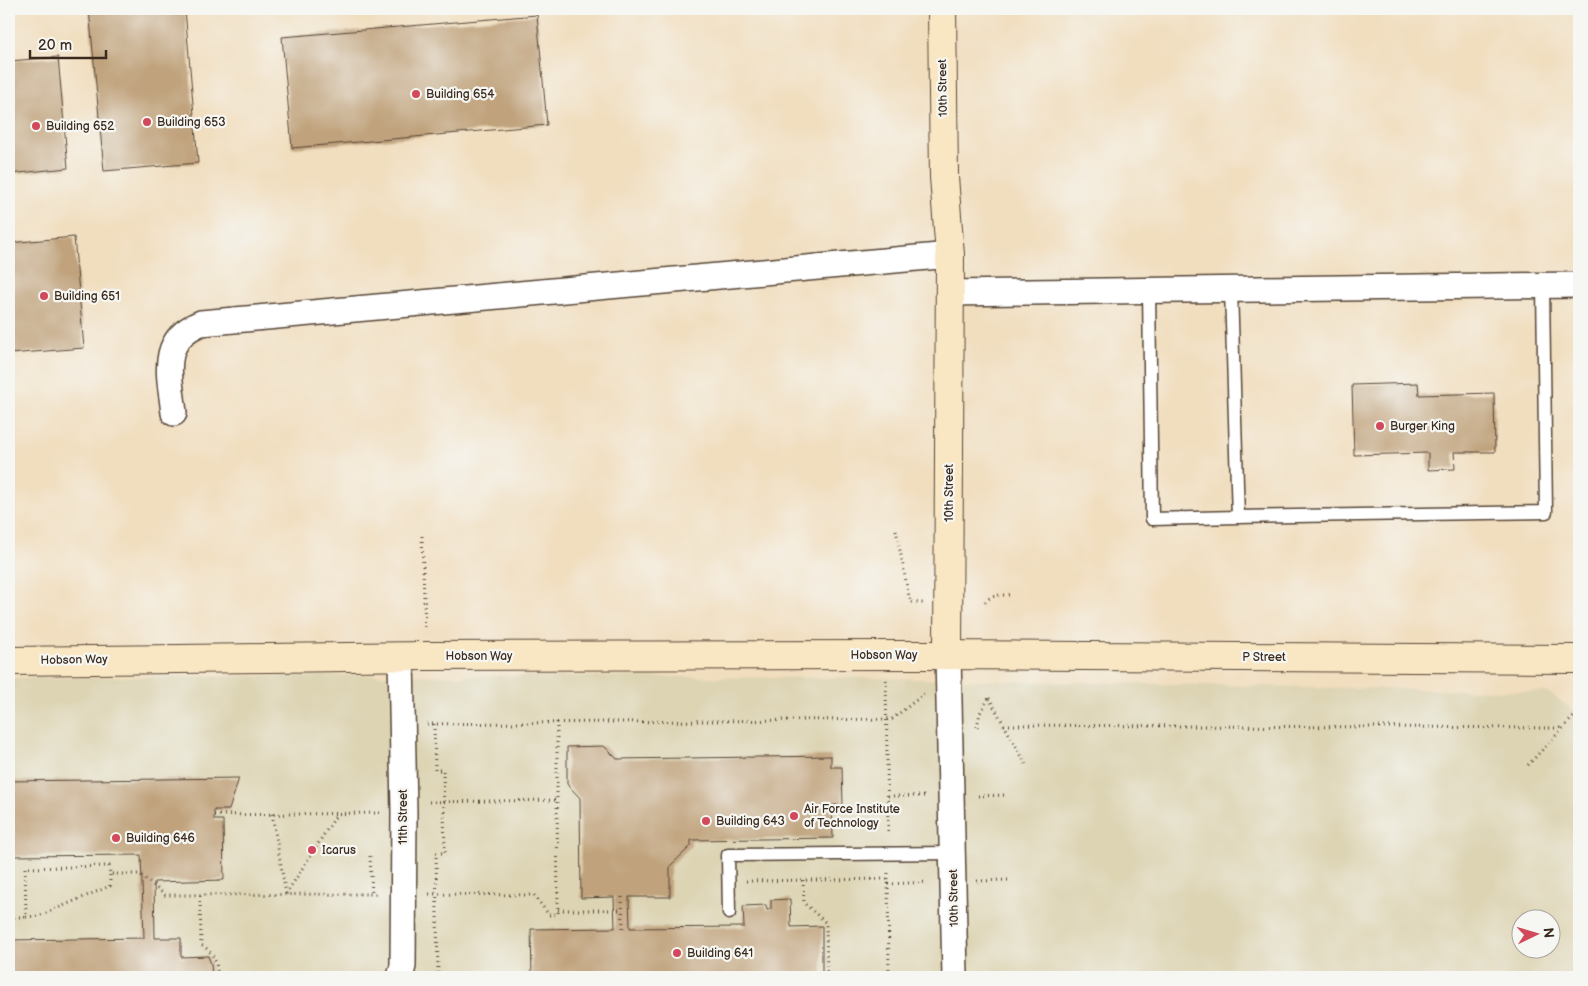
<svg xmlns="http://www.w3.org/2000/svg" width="1588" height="986" viewBox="0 0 1588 986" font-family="'Balsamiq Sans',sans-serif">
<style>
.built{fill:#ddd4b4;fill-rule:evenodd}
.building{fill:#c0a27b}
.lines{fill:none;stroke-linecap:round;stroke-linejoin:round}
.lane-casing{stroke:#564536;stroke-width:15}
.street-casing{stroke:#564536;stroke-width:28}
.secondary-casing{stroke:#564536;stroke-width:30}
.path{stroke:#564536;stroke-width:3;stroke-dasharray:1 4;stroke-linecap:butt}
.lane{stroke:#fff;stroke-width:12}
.street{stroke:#fff;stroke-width:25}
.secondary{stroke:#f9e7c3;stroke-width:28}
.poi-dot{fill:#d1495b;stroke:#f6f6f2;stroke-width:2}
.labels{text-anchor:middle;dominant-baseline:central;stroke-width:4.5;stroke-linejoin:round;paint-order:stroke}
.street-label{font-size:12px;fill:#3b2a1e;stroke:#f6f6f2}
.poi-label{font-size:12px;fill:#3b2a1e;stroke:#f6f6f2;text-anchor:start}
</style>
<rect width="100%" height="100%" fill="#f6f6f2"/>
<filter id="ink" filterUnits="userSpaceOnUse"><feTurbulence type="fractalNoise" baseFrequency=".02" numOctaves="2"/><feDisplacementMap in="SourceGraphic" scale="10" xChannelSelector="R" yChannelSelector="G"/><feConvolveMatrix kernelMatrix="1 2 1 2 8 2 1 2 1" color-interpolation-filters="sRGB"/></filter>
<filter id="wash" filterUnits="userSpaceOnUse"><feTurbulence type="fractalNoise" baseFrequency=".0096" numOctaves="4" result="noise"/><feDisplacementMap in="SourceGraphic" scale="20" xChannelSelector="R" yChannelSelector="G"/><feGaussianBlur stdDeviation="1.12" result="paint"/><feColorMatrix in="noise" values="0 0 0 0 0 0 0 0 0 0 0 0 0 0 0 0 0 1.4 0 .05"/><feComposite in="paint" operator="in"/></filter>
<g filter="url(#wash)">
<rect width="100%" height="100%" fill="#f1debf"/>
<path class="built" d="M358,675L870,678L1548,692L1579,714V977H9V678ZM1520,918H1550V948H1520Z"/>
<g id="blocks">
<path class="building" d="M89,9H185L198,163L104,171Z
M537,15L547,125L292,148L282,37Z
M58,57L68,168L9,174V61Z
M74,237L84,348L9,354V243Z
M1418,383L1419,395L1494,393L1495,452H1454L1455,469L1428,470V453L1354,455L1352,385Z
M604,746L617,759L831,756V767H842L843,805H832L833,838L691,840V846L670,866V897H629L630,928L744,927L743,906L766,905L767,910L771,909V900L790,899L791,927L822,926V977H532L531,929L615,928L614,897L581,898L580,798L567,784V747Z
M239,778L229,810H214V820H223L224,880L154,882L155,938H181V957L208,956L211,964L212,977H9V940L144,938L141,855L9,856V781Z"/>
</g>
</g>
<g filter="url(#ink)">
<use href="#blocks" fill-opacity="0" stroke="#564536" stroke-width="1"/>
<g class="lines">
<defs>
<path id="lane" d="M1149,290L1152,519L1238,517L1231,289
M1238,517L1546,512L1543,286
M729,913L728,855L953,853"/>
<path id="street" d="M949,293L1579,285
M174,413C170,376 158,340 201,323L950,255
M948,655L955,977
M400,977L403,966L404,812L401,656"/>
<path id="secondary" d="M942,9L944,177L950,255L948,655
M9,661L426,656L923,655L1579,659"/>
</defs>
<use href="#lane" class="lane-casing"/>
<use href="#street" class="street-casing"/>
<use href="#secondary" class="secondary-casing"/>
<path class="path" d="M896,530L910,602L923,603
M422,536L425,631
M985,602C992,594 1001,595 1012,595
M886,680L888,834
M989,698L1026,764
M557,722V800
M427,724L892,719L924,694
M434,724L435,770H443L445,853H436L438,977
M1004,725L1561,728
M977,727L980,713L989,698
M1528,765L1579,711
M888,796H925
M978,796L1007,795
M429,802L557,800L558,914L549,915L534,895L429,894
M272,814L286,894
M214,815L380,813
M370,856L372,894
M888,873L889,977
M803,880L804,903L826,923L827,977
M746,881L888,879
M977,881L1009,880
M888,884L927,882
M286,894L337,814
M200,896L201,945C214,952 217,963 218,977
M622,897L623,928
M558,910H622
M9,917H26L25,868L109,866L110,874H139L165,895L378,894
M26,917L39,916L110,886V874
M980,974L1005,976L1030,975"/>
<use href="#lane" class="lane"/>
<use href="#street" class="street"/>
<use href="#secondary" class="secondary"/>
</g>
</g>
<g class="poi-dot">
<circle cx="416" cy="94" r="5"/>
<circle cx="147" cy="122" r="5"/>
<circle cx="36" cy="126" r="5"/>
<circle cx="44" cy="296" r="5"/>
<circle cx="1380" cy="426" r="5"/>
<circle cx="794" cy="816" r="5"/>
<circle cx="706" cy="821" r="5"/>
<circle cx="116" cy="838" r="5"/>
<circle cx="312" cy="850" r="5"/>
<circle cx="677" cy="953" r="5"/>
</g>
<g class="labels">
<g class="street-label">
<text transform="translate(943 88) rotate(-91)">10th Street</text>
<text transform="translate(949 493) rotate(-90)">10th Street</text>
<text x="884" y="655">Hobson Way</text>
<text x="479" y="656">Hobson Way</text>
<text x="1264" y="657">P Street</text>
<text transform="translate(74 660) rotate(-1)">Hobson Way</text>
<text transform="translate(403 817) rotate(-90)">11th Street</text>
<text transform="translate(954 898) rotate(-91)">10th Street</text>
</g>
<g class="poi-label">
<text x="426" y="94">Building 654</text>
<text x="157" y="122">Building 653</text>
<text x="46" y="126">Building 652</text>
<text x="54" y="296">Building 651</text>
<text x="1390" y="426">Burger King</text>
<text x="804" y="809">Air Force Institute<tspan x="804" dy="14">of Technology</tspan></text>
<text x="716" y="821">Building 643</text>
<text x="126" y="838">Building 646</text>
<text x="322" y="850">Icarus</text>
<text x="687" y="953">Building 641</text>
</g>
</g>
<rect width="1588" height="986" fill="none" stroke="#f6f6f2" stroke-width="30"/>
<g transform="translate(1536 934) rotate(85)"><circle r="24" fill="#f6f6f2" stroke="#aba49d"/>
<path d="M0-4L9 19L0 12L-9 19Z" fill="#d1495b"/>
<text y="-8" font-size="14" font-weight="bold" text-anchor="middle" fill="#3b2a1e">N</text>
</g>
<path d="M30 50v8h76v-8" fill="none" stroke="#3b2a1e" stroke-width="2.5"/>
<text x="38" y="50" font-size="15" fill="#3b2a1e" stroke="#f6f6f2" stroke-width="4" paint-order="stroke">20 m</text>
</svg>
